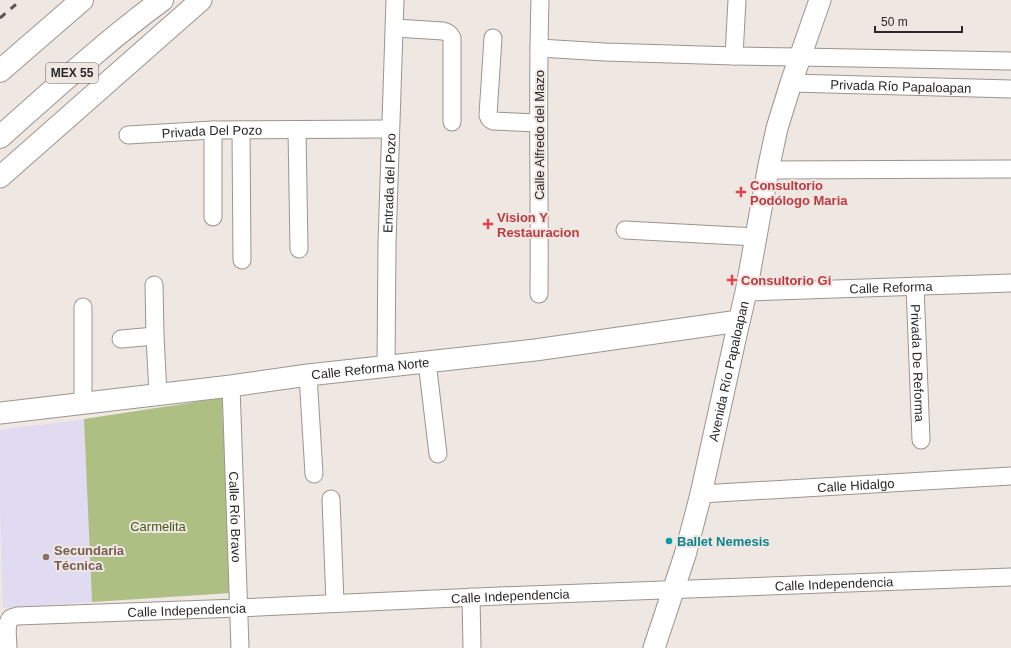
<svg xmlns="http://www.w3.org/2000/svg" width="1011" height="648" viewBox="0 0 1011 648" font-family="Helvetica,sans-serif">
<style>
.education{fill:#e1dbf1}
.green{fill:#aebf83}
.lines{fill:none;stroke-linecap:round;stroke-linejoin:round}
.minor-casing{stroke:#9b9590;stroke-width:19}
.major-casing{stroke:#9b9590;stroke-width:23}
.highway-casing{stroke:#9b9590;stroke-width:24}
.minor{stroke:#fff;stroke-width:17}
.major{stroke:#fff;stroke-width:21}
.highway{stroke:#fff;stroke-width:22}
.rail{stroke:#595553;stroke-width:3;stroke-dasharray:7 7;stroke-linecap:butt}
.health-dot{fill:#e0444e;stroke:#eee7e2;stroke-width:1.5}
.culture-dot{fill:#0f9aa8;stroke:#eee7e2;stroke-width:1.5}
.education-dot{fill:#8d6e63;stroke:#eee7e2;stroke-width:1.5}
.labels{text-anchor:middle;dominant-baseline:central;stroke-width:4;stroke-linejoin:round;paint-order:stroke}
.shield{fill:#eee7e2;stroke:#66615f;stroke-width:1}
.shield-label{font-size:12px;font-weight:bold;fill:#2b2827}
.street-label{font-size:13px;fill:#2b2827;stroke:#eee7e2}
.health-label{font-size:13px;font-weight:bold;fill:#be3a42;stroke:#eee7e2;text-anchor:start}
.park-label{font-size:13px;fill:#4b5a19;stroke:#eee7e2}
.culture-label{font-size:13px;font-weight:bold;fill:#0d838f;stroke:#eee7e2;text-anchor:start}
.education-label{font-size:13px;font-weight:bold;fill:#785e54;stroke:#eee7e2;text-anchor:start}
</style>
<rect width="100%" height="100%" fill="#eee7e2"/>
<path class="education" d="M84,419L92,602L3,608L0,511V430Z"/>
<path class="green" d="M222,398L231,593L92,602L84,419Z"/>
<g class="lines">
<defs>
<g id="minor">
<path d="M395,28L443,31C448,32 450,34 452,38V122"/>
<path d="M493,38L488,115C489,119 490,120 493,121L538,123"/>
<path d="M539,48L605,52L734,56L800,57L1011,61"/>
<path d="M734,56L737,0"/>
<path id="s1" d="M791,83L1011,89"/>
<path d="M213,130V217"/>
<path d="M241,130L242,260"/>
<path d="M297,130L299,249"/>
<path id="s2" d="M128,135L213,130L390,129"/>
<path d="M768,170L1011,169"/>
<path d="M625,230L756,237"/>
<path d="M154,285L155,336L158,394"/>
<path id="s3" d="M915,286L921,440"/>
<path id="s4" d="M746,292L1011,283"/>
<path d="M539,294C540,196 537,98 540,0"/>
<path d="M83,307V403"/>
<path d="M121,339L155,336"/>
<path d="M427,362L438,454"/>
<path id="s5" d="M386,367L387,243L395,0"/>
<path d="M308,375L314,474"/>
<path id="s6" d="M231,386L240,648"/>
<path id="s7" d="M701,494L1011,476"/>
<path d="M331,499L335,603"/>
<path d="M471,597L472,648"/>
<path id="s8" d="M8,648C8,641 5,622 11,618C13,617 15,617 17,616L238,608L499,596L1011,577"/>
</g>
<g id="major">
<path d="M0,177L201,0"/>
<path id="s9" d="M0,413L231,386L308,375L535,350L739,321"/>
<path id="s10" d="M654,648L685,555L701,494L736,335L746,292L768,170L777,128L791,83L820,0"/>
</g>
<path id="highway" d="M0,71L82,0
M0,137C53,90 105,42 162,0"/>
</defs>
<use href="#minor" class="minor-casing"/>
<use href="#major" class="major-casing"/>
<use href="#highway" class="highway-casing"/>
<use href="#minor" class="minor"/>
<use href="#major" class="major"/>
<use href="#highway" class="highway"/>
<path class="rail" d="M0,18L21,0"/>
</g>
<g class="health-dot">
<path d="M739 186h4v4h4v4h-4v4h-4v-4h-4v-4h4z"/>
<path d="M486 218h4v4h4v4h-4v4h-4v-4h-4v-4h4z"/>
<path d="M730 274h4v4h4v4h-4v4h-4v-4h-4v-4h4z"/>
</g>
<circle class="culture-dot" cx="669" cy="541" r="4"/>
<circle class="education-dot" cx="46" cy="557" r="4"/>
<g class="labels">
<rect class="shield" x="46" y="63" width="52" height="20" rx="3"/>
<g class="shield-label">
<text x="72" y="73">MEX 55</text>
</g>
<g class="street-label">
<text stroke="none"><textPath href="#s1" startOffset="110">Privada Río Papaloapan</textPath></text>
<text stroke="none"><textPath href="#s2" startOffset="84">Privada Del Pozo</textPath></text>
<text transform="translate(539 135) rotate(-90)">Calle Alfredo del Mazo</text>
<text stroke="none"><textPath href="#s5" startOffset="184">Entrada del Pozo</textPath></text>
<text stroke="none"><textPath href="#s4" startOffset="145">Calle Reforma</textPath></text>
<text stroke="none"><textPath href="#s3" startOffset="77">Privada De Reforma</textPath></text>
<text stroke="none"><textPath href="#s9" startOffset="373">Calle Reforma Norte</textPath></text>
<text stroke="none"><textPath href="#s10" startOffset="287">Avenida Río Papaloapan</textPath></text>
<text stroke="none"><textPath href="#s7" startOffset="155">Calle Hidalgo</textPath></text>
<text stroke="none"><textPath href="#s6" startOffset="131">Calle Río Bravo</textPath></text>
<text stroke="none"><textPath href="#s8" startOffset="855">Calle Independencia</textPath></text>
<text stroke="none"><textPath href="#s8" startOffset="531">Calle Independencia</textPath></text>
<text stroke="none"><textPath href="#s8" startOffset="207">Calle Independencia</textPath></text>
</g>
<g class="health-label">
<text x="750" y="185">Consultorio<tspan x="750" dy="15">Podólogo Maria</tspan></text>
<text x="497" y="217">Vision Y<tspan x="497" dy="15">Restauracion</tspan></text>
<text x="741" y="280">Consultorio Gi</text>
</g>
<g class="park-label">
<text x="158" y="526">Carmelita</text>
</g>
<g class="culture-label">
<text x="677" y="541">Ballet Nemesis</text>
</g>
<g class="education-label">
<text x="54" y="550">Secundaria<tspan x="54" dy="15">Técnica</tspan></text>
</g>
</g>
<path d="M875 26v6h87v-6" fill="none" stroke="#2b2827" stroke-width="2"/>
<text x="881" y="26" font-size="12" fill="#2b2827" stroke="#eee7e2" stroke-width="3" paint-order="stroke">50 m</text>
</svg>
